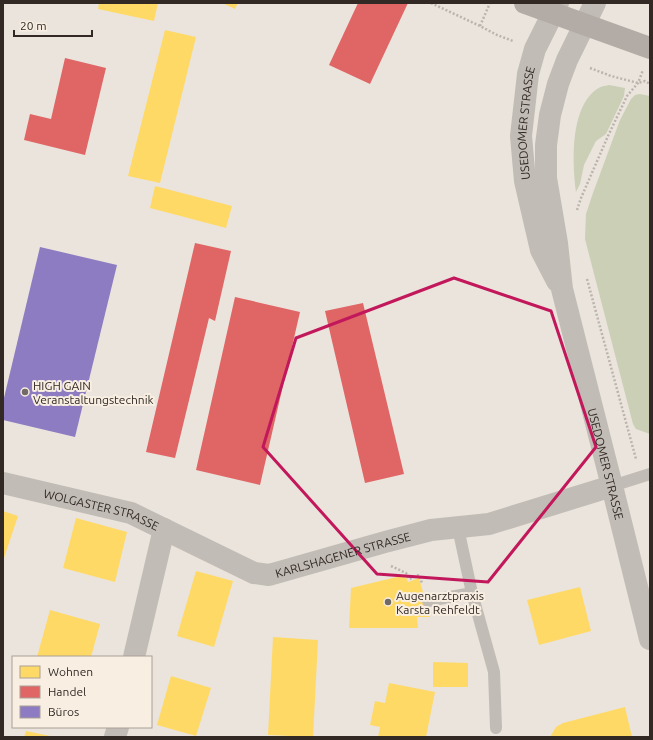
<svg xmlns="http://www.w3.org/2000/svg" width="653" height="740" viewBox="0 0 653 740" font-family="Ubuntu,sans-serif">
<style>
.green{fill:#cacfb6}
.homes{fill:#ffd966}
.shops{fill:#e06666}
.offices{fill:#8e7cc3}
.lines{fill:none;stroke-linecap:round;stroke-linejoin:round}
.path{stroke:#bbb4ae;stroke-width:2.5;stroke-dasharray:2 2;stroke-linecap:butt}
.lane{stroke:#c2bcb6;stroke-width:12}
.street{stroke:#c2bcb6;stroke-width:22}
.secondary{stroke:#b3aca6;stroke-width:22}
.marked{fill:none;stroke:#c2185b;stroke-width:3;stroke-linejoin:round}
.poi-dot{fill:#726a65;stroke:#f8efe2;stroke-width:1.5}
.labels{text-anchor:middle;dominant-baseline:central;stroke-width:4;stroke-linejoin:round;paint-order:stroke}
.street-label{font-size:12px;fill:#322925;stroke:#f8efe2}
.poi-label{font-size:12px;fill:#322925;stroke:#f8efe2;text-anchor:start}
</style>
<rect width="100%" height="100%" fill="#eae4dc"/>
<path class="green" d="M609,85L625,88L624,96L606,134L596,141L584,165L580,184L576,192C572,164 570,107 597,89C601,86 605,86 609,85Z
M640,94L650,96V434L636,429L633,424L585,239L586,214L593,193L620,120L631,99L635,95Z"/>
<path class="homes" d="M99,3H158L154,21L98,9Z
M222,3H238L235,9Z
M165,30L196,37L160,183L128,176Z
M155,186L232,206L226,228L150,208Z
M3,511L18,516L3,561Z
M76,518L127,532L115,582L63,568Z
M196,571L233,581L214,647L177,636Z
M405,575L408,582L419,578L430,617H417L418,628H349L351,588Z
M580,587L591,631L539,645L527,600Z
M50,610L100,624L91,657H37Z
M273,637L318,640L313,737L268,735Z
M433,662L468,663V687H433Z
M171,676L211,688L196,736L157,725Z
M389,683L435,692L426,737H378L380,727L370,725L375,701L385,703Z
M625,707L632,737H550L556,727L563,723Z
M26,731L50,736V737H24Z"/>
<path class="shops" d="M358,3H408L370,84L329,65Z
M65,58L106,68L85,155L24,140L30,114L51,119Z
M195,243L231,251L215,321L209,318L175,458L146,452Z
M235,297L300,312L260,485L196,470Z
M363,303L404,474L365,483L325,311Z"/>
<path class="offices" d="M40,247L117,265L75,437L3,420V402Z"/>
<g class="lines">
<path class="path" d="M431,3L480,26L497,35L513,41
M480,26L490,3
M590,68L611,76L638,83L645,81L650,84
M577,210L581,198L608,136L627,96L638,83L643,70
M587,279L636,459
M391,566L406,573L409,579L419,575L422,583"/>
<path class="lane" d="M612,486L650,474
M458,528L472,593L494,672L496,728
M428,601L472,593"/>
<g class="street">
<path id="s1" d="M595,3L567,60L558,84L550,115L546,145V178L557,243L562,289L612,486L650,639"/>
<path id="s2" d="M557,281L541,250L525,181L521,136L528,74L535,49L558,3"/>
<path id="s3" d="M3,483L131,513L254,573L269,575L385,542L431,530L489,524L612,486"/>
<path d="M134,657L164,529"/>
<path d="M115,737L118,727"/>
</g>
<path class="secondary" d="M525,3L650,48"/>
</g>
<path class="marked" d="M454,278L551,311L596,447L488,582L377,574L263,447L296,338Z"/>
<g class="poi-dot">
<circle cx="25" cy="392" r="4"/>
<circle cx="388" cy="602" r="4"/>
</g>
<g class="labels">
<g class="street-label">
<text stroke="none"><textPath href="#s2" startOffset="164">USEDOMER STRASSE</textPath></text>
<text stroke="none"><textPath href="#s1" startOffset="477">USEDOMER STRASSE</textPath></text>
<text stroke="none"><textPath href="#s3" startOffset="102">WOLGASTER STRASSE</textPath></text>
<text stroke="none"><textPath href="#s3" startOffset="360">KARLSHAGENER STRASSE</textPath></text>
</g>
<g class="poi-label">
<text x="33" y="385">HIGH GAIN<tspan x="33" dy="14">Veranstaltungstechnik</tspan></text>
<text x="396" y="595">Augenarztpraxis<tspan x="396" dy="14">Karsta Rehfeldt</tspan></text>
</g>
</g>
<rect width="653" height="740" fill="none" stroke="#322925" stroke-width="8"/>
<rect x="12" y="656" width="140" height="72" fill="#f8efe2" stroke="#a9a096"/>
<rect x="20" y="666" width="20" height="12" fill="#ffd966" stroke="#a9a096"/>
<text x="48" y="676" font-size="12" fill="#322925">Wohnen</text>
<rect x="20" y="686" width="20" height="12" fill="#e06666" stroke="#a9a096"/>
<text x="48" y="696" font-size="12" fill="#322925">Handel</text>
<rect x="20" y="706" width="20" height="12" fill="#8e7cc3" stroke="#a9a096"/>
<text x="48" y="716" font-size="12" fill="#322925">Büros</text>
<path d="M14 30v6h78v-6" fill="none" stroke="#322925" stroke-width="2"/>
<text x="20" y="30" font-size="12" fill="#322925" stroke="#f8efe2" stroke-width="3" paint-order="stroke">20 m</text>
</svg>
